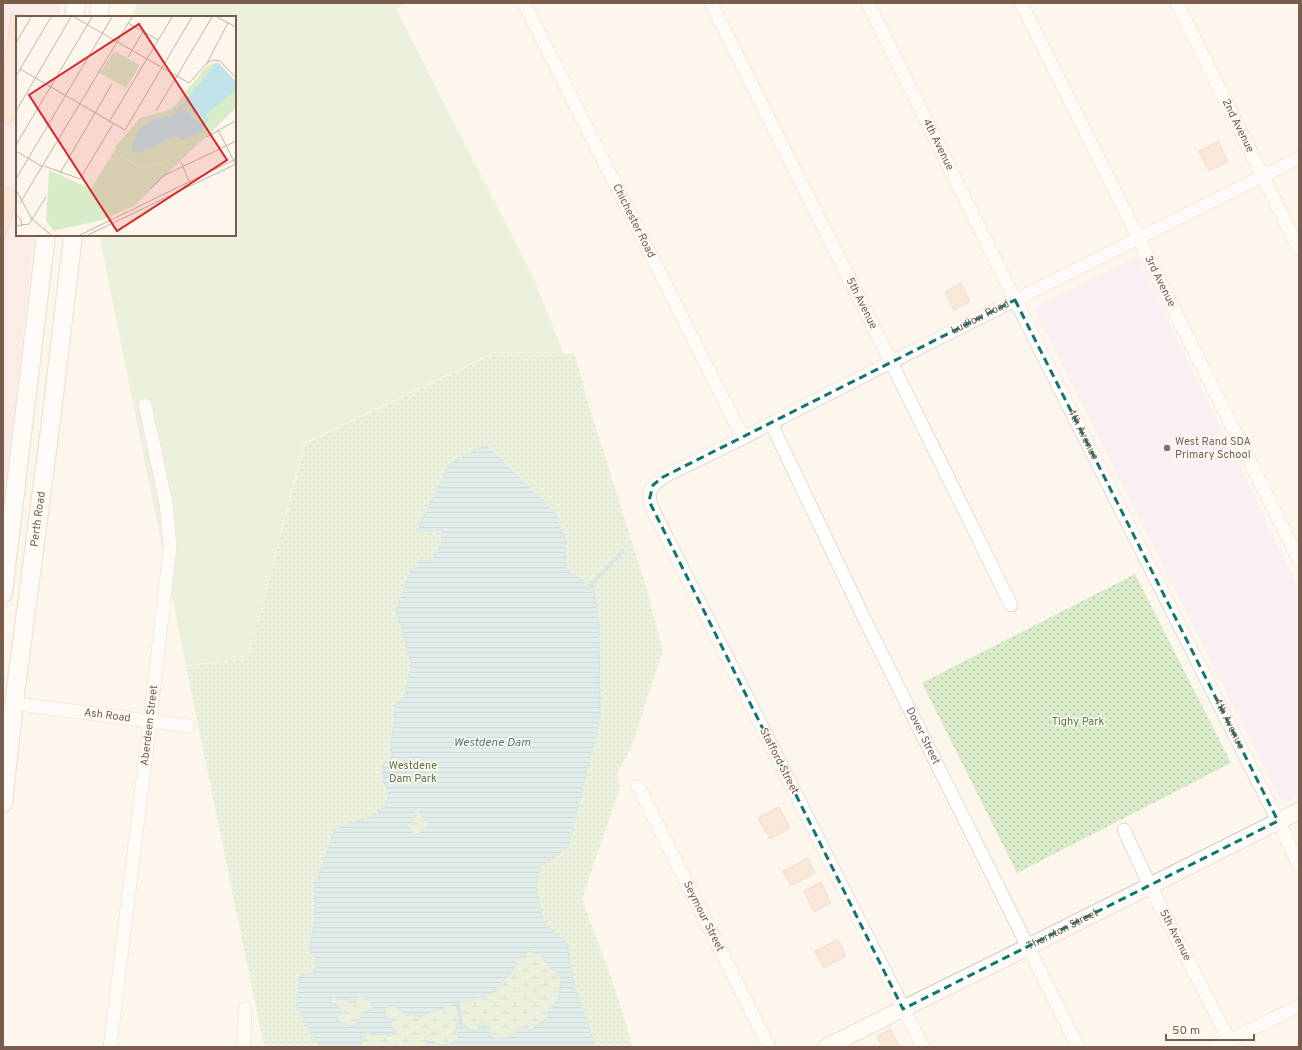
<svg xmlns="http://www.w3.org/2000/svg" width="1302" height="1050" viewBox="0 0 1302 1050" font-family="Overpass,sans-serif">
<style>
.education{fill:#f3e8fa}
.medical{fill:#fbdfe3}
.green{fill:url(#green-dots)}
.wetland{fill:url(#wetland-marsh)}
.pitch{fill:#d8ecc9}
.water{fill:url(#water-rules);stroke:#a5d3da;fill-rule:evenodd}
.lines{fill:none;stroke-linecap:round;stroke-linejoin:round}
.stream{stroke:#a5d3da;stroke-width:3.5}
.building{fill:#f3d5c3;stroke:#e6bba3}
.minor-casing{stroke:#d1beb0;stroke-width:14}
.tertiary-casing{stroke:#d1beb0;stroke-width:18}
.secondary-casing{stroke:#d6c0b0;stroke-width:20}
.minor{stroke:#fff;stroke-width:13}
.tertiary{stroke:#fff;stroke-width:16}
.secondary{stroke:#fff;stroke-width:18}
.marked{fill:none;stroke:#0f766e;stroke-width:3;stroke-dasharray:8 5;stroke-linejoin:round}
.education-dot{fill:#8d6e63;stroke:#fffaf3;stroke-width:1.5}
.labels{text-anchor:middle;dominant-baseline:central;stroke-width:3;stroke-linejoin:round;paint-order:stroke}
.street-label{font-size:11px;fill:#7a5c4d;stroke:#fffaf3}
.education-label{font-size:11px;fill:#785e54;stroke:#fffaf3;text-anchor:start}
.park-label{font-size:11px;fill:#537a41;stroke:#fffaf3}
.water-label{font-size:12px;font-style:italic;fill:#437c86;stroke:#fffaf3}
.inset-road{fill:none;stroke:#c5b3a7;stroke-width:1}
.view{fill:#d62828;fill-opacity:0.15;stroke:#d62828;stroke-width:2}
.inset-edge{fill:none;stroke:#7a5c4d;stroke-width:2}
</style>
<defs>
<pattern id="green-dots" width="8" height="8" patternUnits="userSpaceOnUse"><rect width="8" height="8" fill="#d8ecc9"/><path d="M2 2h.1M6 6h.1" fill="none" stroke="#b4c2a5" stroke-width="1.8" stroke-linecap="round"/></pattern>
<pattern id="wetland-marsh" width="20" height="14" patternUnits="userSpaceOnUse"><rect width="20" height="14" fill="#d8ecc9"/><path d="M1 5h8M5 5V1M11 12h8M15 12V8" fill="none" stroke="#b4c2a5"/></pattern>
<pattern id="water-rules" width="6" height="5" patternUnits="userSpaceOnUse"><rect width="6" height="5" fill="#bfe3e8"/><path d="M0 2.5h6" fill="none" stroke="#a0bbbe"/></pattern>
</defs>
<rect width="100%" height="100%" fill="#fdf6ec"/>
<path class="education" d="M1137,256L1299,588V794L1282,803L1034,308Z"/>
<path class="medical" d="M3,3H61L59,17H17V235H34L3,515Z"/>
<path class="green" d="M495,353L575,354L586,396L645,583L663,651L630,751L618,771L619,791L582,898L613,983L633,1047H264L186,666L248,659L305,444Z
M1135,574L1231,763L1017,873L922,683Z"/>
<path class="wetland" d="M415,809L425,818L426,821L430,822V825L424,828L419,834L415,833L407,827L417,815L412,811Z
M529,951L542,956L548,965L561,977L559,998L549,1011L548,1017C542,1021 537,1026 530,1031L523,1027C514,1035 506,1041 493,1038L487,1027L473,1032L460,1023H456C457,1027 458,1032 457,1036C455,1049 435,1045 426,1043L424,1047H360L363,1036L367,1032C376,1037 381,1032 390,1036L382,1009C391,1005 397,1005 403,1013H413L420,1017L434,1011L490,994L511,973L519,959Z
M366,995L372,1003L371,1009C364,1011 357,1021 355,1028L336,1021L330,1002L333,997H342L346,1000Z"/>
<path class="pitch" d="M136,3H406L396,9L534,279L564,354L495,352L304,443L248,659L186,665L99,235H235V17H133Z"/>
<path class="water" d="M486,445L554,512L566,541L565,569L594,588L599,622L600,718L568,847L540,867L536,888L544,923L567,944L574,986L596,1047H424L426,1043L431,1039L438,1045C447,1045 453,1045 458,1037L456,1024L460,1023L473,1032L478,1030L479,1024L482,1022L487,1027L493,1038C506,1041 514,1035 523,1027L531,1030C537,1026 542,1021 548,1017L549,1011L559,998L561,977L548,965L542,956L529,951L519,959L511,973L490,994L434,1011L419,1017L413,1013L407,1016C398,1009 396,1002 383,1009L386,1012L384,1015L386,1018L393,1020L390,1025L395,1031L390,1036C381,1032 376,1037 367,1032L363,1036L360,1047H321L311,1034L296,1004L300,976L312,974L316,970V958L309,951L316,913L314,888L335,829L375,815L384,807L387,802L389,795L382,776L384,763L393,757L391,748L396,704L404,698L412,664L396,610L411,570L420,566V560L432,561L442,542V530L416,532L451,463ZM415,810L425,818L426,821L430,823V825L424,828L419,834L415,833L407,827L417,815L413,811ZM366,995L368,1000L372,1003V1009L361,1014L360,1019L357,1021L355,1027L336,1021L342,1010L330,1002L333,997L339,1000L343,998L350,1003L356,1001V998Z"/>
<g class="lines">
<path class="stream" d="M588,588L623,551
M457,1001L462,1028"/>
</g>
<path class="building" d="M11,14L24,15V17H17V109L16,120H11V124L3,123V78L5,66H3V53H6Z
M1218,141L1228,161L1209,171L1199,151Z
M3,186L17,191V202L3,242Z
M961,283L970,302L954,310L945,292Z
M779,807L790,828L770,839L758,818Z
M808,858L815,873L791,886L783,871Z
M821,882L831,903L814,912L804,891Z
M838,939L846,956L824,968L815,951Z
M890,1029L900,1047H883L877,1036Z"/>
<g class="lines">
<defs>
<g id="minor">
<path id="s1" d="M524,3L743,438"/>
<path id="s2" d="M711,3L891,362L1011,605"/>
<path id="s3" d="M868,3L1015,300L1278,821L1299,865"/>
<path id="s4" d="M1021,3L1299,560"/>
<path id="s5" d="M1177,3L1299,249"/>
<path id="s6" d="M771,423L863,616L1078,1047"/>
<path id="s7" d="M26,705L188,726"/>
<path id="s8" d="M638,786L769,1047"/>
<path id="s9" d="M1124,830L1150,886L1229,1040"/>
<path id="s10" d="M110,1047L150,721L170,547L166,503L145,405"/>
<path d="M244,1047L245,1009"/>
<path id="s11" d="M923,1047L654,512C646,494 648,489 663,477L743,438L771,423L891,362L1299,158"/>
<path d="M1215,1047L1299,1006"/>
</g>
<g id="tertiary">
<path id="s12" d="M826,1047L1028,947L1299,811"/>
</g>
<g id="secondary">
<path d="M74,17L76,3"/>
<path d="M99,17L100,3"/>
<path d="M3,593L46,235"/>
<path id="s13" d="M3,803L14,703L51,421L73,235"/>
</g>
</defs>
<use href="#minor" class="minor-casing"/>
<use href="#tertiary" class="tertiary-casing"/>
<use href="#secondary" class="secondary-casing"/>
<use href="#minor" class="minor"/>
<use href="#tertiary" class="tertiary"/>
<use href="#secondary" class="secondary"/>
</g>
<path d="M0 0H1302V1050H0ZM1015,300L1278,821L903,1009L649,501L653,485L663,477Z" fill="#fdf6ec" fill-opacity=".55" fill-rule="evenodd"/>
<path class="marked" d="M1015,300L1278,821L903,1009L649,501L653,485L663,477Z"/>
<circle class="education-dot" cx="1167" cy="448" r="4"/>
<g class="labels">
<g class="street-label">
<text stroke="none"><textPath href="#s5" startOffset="137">2nd Avenue</textPath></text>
<text stroke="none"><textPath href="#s3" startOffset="158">4th Avenue</textPath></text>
<text stroke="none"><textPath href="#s1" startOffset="244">Chichester Road</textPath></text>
<text stroke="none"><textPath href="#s4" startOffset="311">3rd Avenue</textPath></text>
<text stroke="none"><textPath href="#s2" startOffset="336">5th Avenue</textPath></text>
<text stroke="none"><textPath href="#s11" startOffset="995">Ludlow Road</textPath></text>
<text stroke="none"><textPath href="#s3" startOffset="482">4th Avenue</textPath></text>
<text stroke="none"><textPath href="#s13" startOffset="286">Perth Road</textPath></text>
<text stroke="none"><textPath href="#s7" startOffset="82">Ash Road</textPath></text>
<text stroke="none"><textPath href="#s3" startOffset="806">4th Avenue</textPath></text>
<text stroke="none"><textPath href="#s10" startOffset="324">Aberdeen Street</textPath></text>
<text stroke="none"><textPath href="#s6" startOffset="348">Dover Street</textPath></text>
<text transform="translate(779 761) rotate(63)">Stafford Street</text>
<text stroke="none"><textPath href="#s8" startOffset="146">Seymour Street</textPath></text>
<text stroke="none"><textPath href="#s12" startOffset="264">Thornton Street</textPath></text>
<text stroke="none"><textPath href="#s9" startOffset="117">5th Avenue</textPath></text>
</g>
<g class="education-label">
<text x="1175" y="442">West Rand SDA<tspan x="1175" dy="13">Primary School</tspan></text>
</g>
<g class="park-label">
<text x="1078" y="722">Tighy Park</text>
<text x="413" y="766">Westdene<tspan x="413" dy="13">Dam Park</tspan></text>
</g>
<g class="water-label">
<text x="492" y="743">Westdene Dam</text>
</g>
</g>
<g transform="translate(16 16)">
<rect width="220" height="220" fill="#fdf6ec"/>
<path d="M98,35L124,49L110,72L84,57ZM200,46L220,65V92L158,151L153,145L127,153L105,139L99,131L124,102L156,93L190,51Z" fill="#d8ecc9"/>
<path d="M168,89L176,92L178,98L187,101V107H181L172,96L165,95Z" fill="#d8ecc9"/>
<path d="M100,132L105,140L127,153L154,145L158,151L118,190L86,204L37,215L30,204L33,154L75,173Z" fill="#d8ecc9"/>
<path d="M200,47H203L220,66V74L190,98L192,104L186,116L165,124L159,120L143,127L138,132H128L129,136L119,137L115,134L123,113L136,104L158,99ZM168,89L173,90L178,98L187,101L189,105L185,107L183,104L181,106L172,96L165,95Z" fill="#bfe3e8" fill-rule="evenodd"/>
<path class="inset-road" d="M58,1L173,67L191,47L212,7M201,1L220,11M112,7L142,24M0,27L15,1M112,41L127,16M191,47L197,44L204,45L220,62M4,53L109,114L176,1M0,60L35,1M0,95L55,1M140,95L196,1M93,106L156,1M202,114L220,149M190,121L220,105M0,129L76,1M0,135L27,151M165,146L173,165M28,150L64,163L97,108M44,157L96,68M0,163L96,1M134,173L147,160L220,125M0,174L16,203L35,219M4,187L116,1M0,198L5,204L6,210M0,210L13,208L30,181M64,219L220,143M72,219L220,148"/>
<path class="view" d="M123,8L211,144L101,215L13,79Z"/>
<rect width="220" height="220" class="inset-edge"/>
</g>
<rect width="1302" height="1050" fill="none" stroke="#7a5c4d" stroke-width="8"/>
<path d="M1166 1034v6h88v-6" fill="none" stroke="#7a5c4d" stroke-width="2"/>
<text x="1172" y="1034" font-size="12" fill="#7a5c4d" stroke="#fffaf3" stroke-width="3" paint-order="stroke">50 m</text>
</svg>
